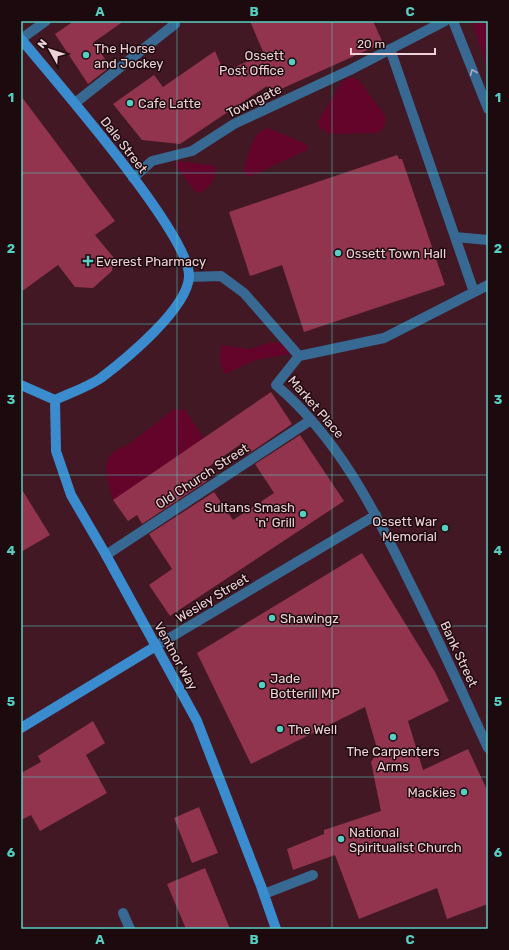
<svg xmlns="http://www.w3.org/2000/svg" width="509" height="950" viewBox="0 0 509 950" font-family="Rubik,sans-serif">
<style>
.green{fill:#65042a}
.building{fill:#92344e}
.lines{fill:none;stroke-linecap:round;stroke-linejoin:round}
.lane{stroke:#386992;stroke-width:10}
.street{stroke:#386992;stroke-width:10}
.secondary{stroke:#3a8cce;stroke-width:10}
.oneway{stroke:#aeadbf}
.grid{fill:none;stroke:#57cec2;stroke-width:1;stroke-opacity:0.55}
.poi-dot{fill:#57cec2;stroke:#1c0a0e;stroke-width:1.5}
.labels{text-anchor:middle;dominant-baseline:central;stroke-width:3;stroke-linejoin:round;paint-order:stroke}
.poi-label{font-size:13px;fill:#eed2d7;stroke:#1c0a0e;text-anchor:start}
.street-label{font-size:13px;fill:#eed2d7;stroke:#1c0a0e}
.neatline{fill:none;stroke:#57cec2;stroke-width:1.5}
.grid-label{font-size:13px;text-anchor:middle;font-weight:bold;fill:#57cec2}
</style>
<rect width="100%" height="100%" fill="#411823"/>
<path class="green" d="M472,21H488V64H486Z
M347,78H355L360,81L385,116L386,121L382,130L377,133L329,134L319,127L318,121L342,82Z
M268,128L304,143L308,147L307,150L249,177L243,172C248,157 251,132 268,128Z
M179,161L215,166C219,174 208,191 199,193L195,191L175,166L176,162Z
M271,342L285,344L290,348V354L256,360L225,374C219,363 219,356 222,345L250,349Z
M174,409L185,410L204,438L113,500C106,475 96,456 128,445Z"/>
<path class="building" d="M74,21H124L94,42L110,67L88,84L55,34Z
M250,21H373L383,43L270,94L267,86L180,144L142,140L113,104L154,75L163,87L215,51L224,72L264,54Z
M21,96L115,221L95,235L114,258L112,271L93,288L75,287L58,265L21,292Z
M397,155L399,159H402L445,285L304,332L282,265L250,276L229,212Z
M271,392L292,424L248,454L241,444L201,472L207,481L142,524L137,515L128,521L113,500Z
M300,435L344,501L170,616L149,585L172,569L149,534L214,492L233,520L274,493L255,464Z
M21,488L50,535L21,552Z
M362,553L435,672L449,701L408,721L423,770L468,749L488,792V904L447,919L437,888L359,919L335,855L293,870L287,849L324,834V830L381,811L371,762L378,752L365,707L251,764L197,653Z
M93,721L105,743L86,755L107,793L40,831L31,815L21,820V773L41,762L38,756Z
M199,807L218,853L192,863L174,818Z
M205,868L230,929H186L167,884Z"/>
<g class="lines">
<path class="lane" d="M453,21L488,109
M21,39L46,21
M75,103L175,24L173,21
M106,555L311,420
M264,894L313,875"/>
<path class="street" d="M390,49L474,292
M133,178L152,161L192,151L234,124L350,70L445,21
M455,237L488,240
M189,277L221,276L244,293L299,356
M488,285L384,338L299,356L276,385C338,438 374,509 409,581C437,636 462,692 488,748
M156,646L376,515
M123,913L130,929"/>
<path class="secondary" d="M21,39C52,77 192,236 189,277C187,309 126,359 101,378C88,387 70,393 55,400
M21,385L55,400
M55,400L56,451L71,495L106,555L197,721L261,886L276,929
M21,728L156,646"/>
</g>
<defs><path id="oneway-chevron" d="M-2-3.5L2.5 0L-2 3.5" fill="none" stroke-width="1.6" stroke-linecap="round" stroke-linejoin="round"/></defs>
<use class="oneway" href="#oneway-chevron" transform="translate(473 72) rotate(-112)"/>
<path class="grid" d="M177,21V929M332,21V929M21,173H488M21,324H488M21,475H488M21,626H488M21,777H488"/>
<g class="poi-dot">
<circle cx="86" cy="55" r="4"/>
<circle cx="292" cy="62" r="4"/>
<circle cx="130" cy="103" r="4"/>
<circle cx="338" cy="253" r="4"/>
<path d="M86 255h4v4h4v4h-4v4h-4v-4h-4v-4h4z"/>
<circle cx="303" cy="514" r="4"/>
<circle cx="445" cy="528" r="4"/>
<circle cx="272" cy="618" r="4"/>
<circle cx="262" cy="685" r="4"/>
<circle cx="280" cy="729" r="4"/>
<circle cx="393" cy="737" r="4"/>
<circle cx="464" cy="792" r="4"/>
<circle cx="341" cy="839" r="4"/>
</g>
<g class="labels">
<g class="poi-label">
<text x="94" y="48">The Horse<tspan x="94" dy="15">and Jockey</tspan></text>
<text x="284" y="55" text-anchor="end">Ossett<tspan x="284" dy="15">Post Office</tspan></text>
<text x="138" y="103">Cafe Latte</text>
<text x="346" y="253">Ossett Town Hall</text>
<text x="96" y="261">Everest Pharmacy</text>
<text x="295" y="507" text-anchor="end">Sultans Smash<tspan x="295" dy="15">'n' Grill</tspan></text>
<text x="437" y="521" text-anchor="end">Ossett War<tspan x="437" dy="15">Memorial</tspan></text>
<text x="280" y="618">Shawingz</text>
<text x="270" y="678">Jade<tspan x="270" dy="15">Botterill MP</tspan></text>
<text x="288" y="729">The Well</text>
<text x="393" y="751" text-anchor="middle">The Carpenters<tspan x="393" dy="15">Arms</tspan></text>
<text x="456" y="792" text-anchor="end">Mackies</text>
<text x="349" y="832">National<tspan x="349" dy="15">Spiritualist Church</tspan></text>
</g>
<g class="street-label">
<text transform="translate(254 101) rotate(-26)">Towngate</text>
<text transform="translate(124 145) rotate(52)">Dale Street</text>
<text transform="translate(316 407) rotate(49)">Market Place</text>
<text transform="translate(202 476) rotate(-33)">Old Church Street</text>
<text transform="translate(212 598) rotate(-31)">Wesley Street</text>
<text transform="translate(459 654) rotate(65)">Bank Street</text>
<text transform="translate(176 656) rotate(61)">Ventnor Way</text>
</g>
</g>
<rect width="509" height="950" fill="none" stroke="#1c0a0e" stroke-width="44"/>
<g transform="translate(50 50) rotate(309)" stroke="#1c0a0e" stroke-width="3" paint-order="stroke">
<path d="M0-3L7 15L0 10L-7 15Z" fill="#eed2d7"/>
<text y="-6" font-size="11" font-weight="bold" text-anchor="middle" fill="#eed2d7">N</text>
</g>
<path d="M351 48v6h84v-6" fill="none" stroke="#eed2d7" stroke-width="2"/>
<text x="357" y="48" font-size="12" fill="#eed2d7" stroke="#1c0a0e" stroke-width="3" paint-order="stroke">20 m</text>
<rect x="22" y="22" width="465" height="906" class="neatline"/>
<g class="grid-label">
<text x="100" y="16">A</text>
<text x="254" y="16">B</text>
<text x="410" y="16">C</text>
<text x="11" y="102">1</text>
<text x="498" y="102">1</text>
<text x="11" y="253">2</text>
<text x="498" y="253">2</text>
<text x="11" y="404">3</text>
<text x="498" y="404">3</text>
<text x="11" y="555">4</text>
<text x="498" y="555">4</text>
<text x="11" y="706">5</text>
<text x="498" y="706">5</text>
<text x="11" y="857">6</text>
<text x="498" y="857">6</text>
<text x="100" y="944">A</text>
<text x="254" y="944">B</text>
<text x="410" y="944">C</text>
</g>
</svg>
